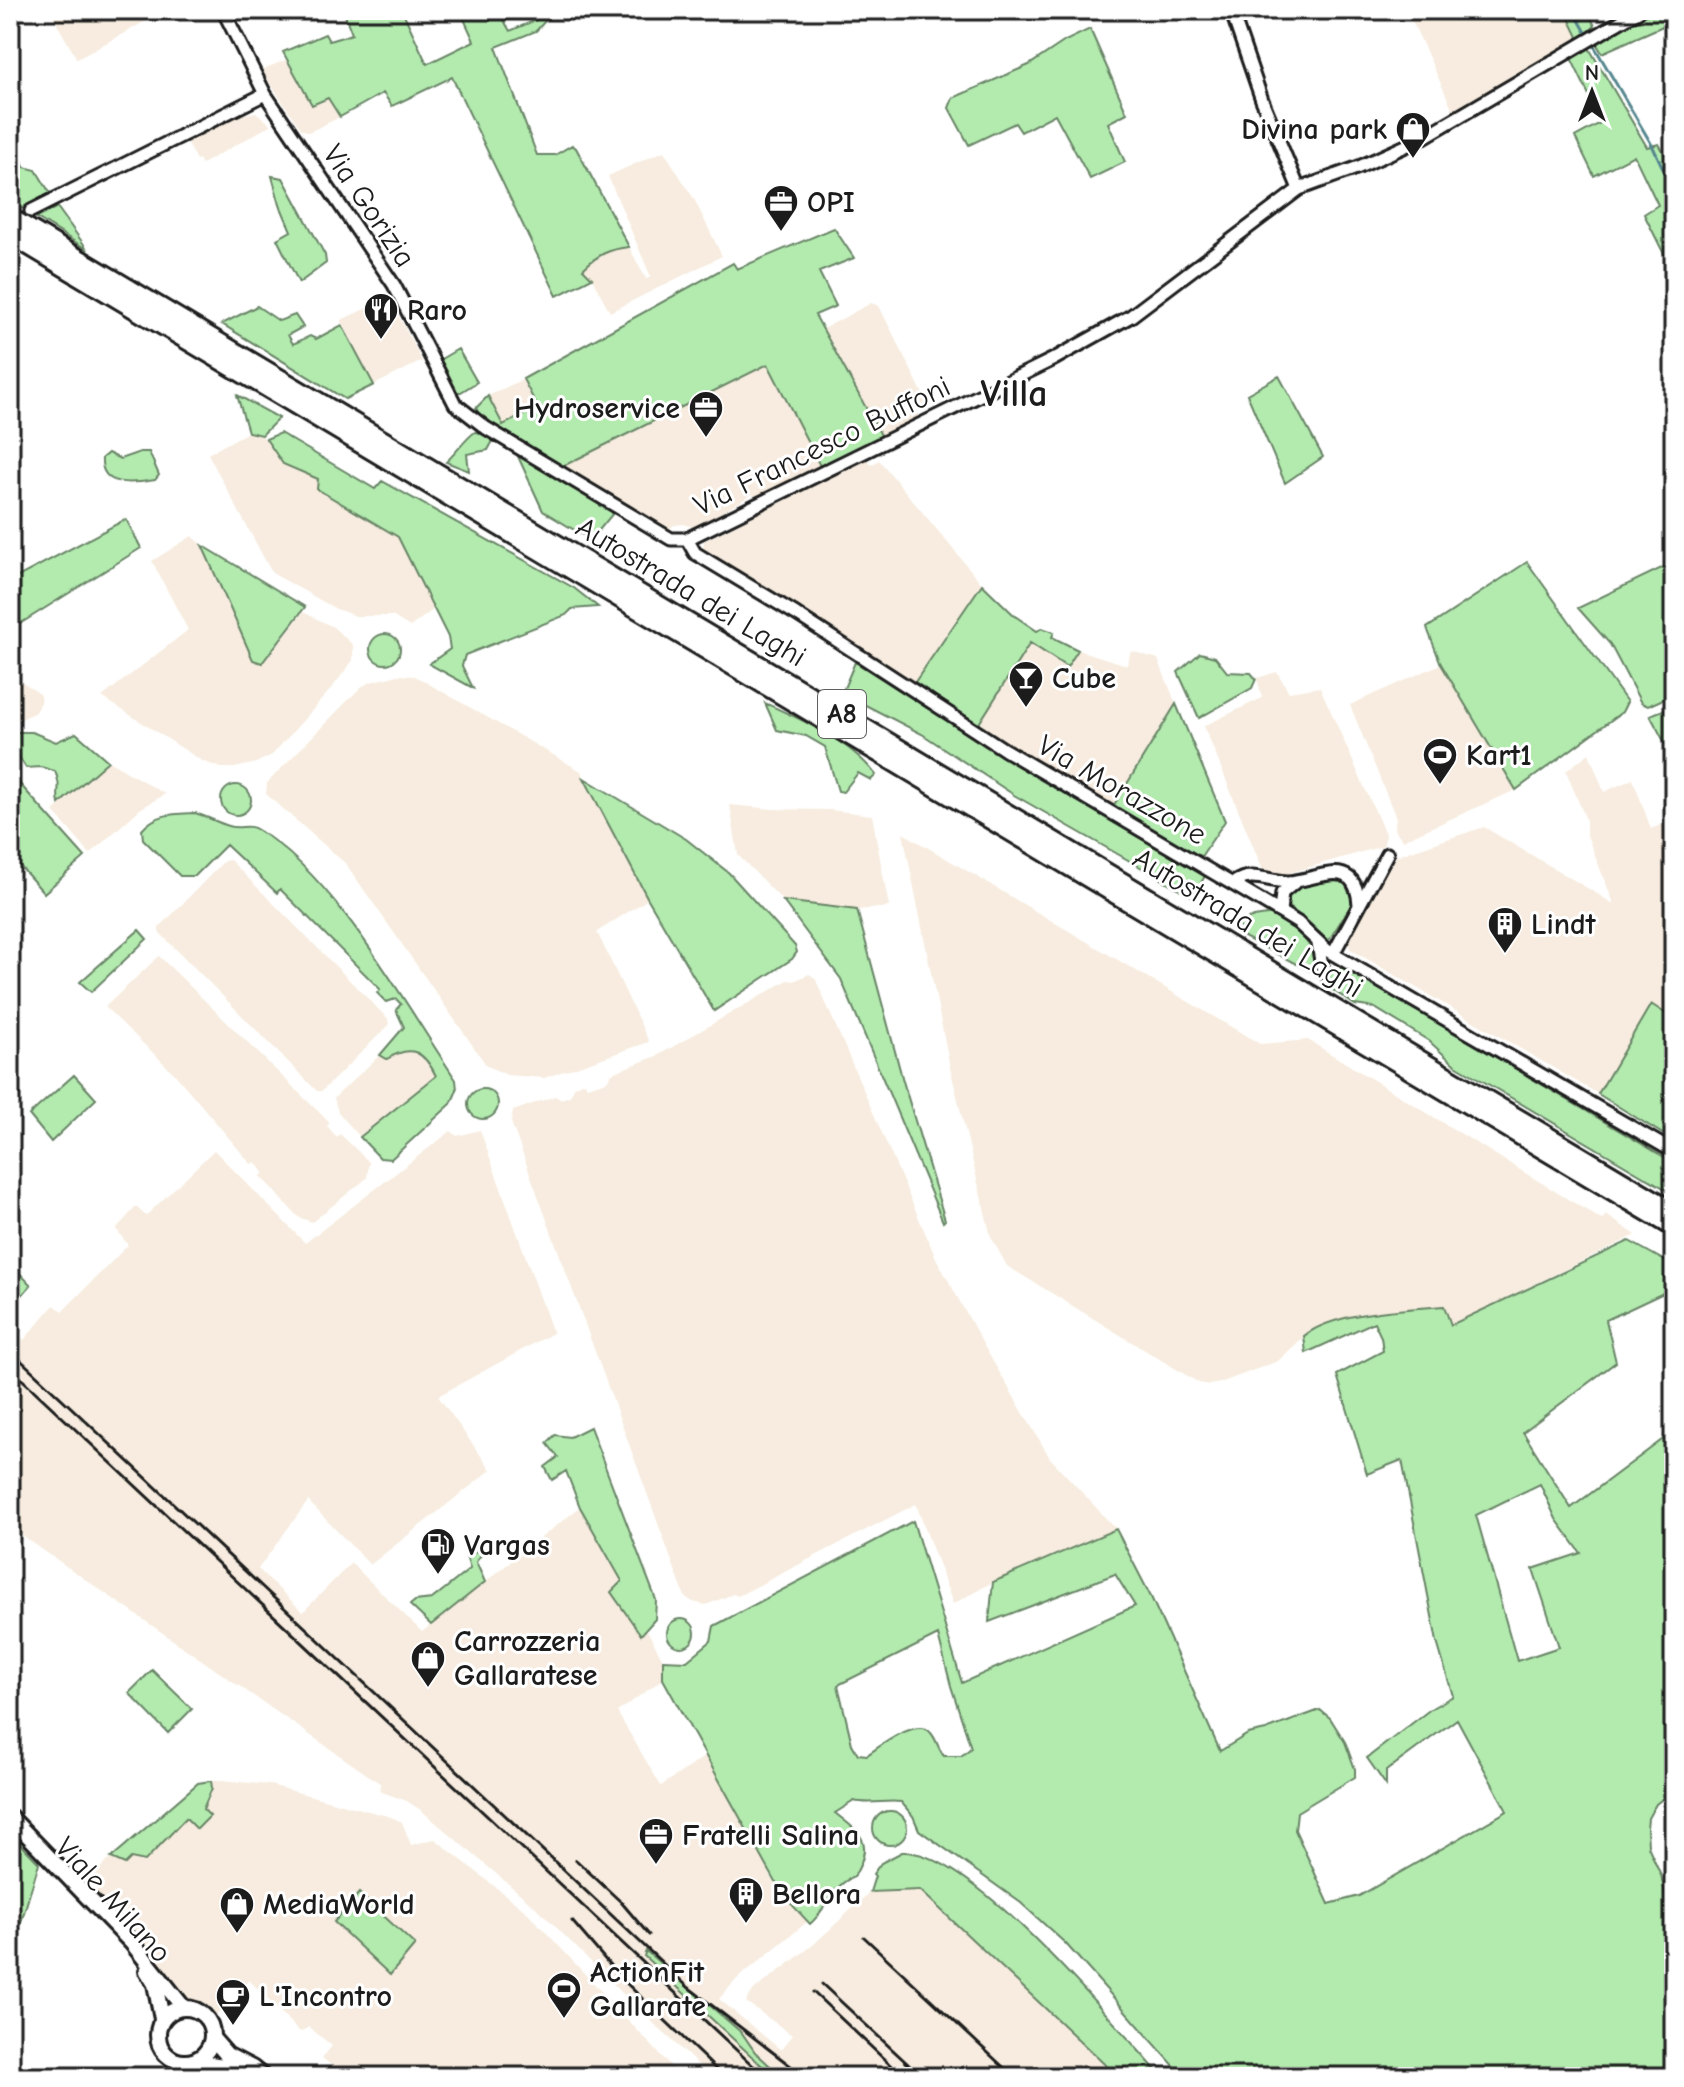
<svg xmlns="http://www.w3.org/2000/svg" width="1684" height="2087" viewBox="0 0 1684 2087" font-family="'Comic Neue',sans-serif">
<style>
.built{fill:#f7ecdf}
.green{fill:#b3ebaf;stroke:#688466;stroke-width:2;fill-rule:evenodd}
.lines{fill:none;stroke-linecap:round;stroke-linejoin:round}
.stream{stroke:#57878f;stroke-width:3}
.minor-casing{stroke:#1c1c1c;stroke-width:17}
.major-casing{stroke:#1c1c1c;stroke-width:20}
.highway-casing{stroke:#1c1c1c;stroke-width:22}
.minor{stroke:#fff;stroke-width:11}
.major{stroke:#fff;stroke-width:14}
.highway{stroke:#fff;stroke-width:16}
.rail{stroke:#1c1c1c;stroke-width:3}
.labels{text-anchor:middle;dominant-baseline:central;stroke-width:6;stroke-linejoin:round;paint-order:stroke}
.shield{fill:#fff;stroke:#606060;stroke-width:2}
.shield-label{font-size:28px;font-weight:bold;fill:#1c1c1c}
.poi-label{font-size:30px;font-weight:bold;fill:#1c1c1c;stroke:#fff;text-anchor:start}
.street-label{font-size:30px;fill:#1c1c1c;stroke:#fff}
.district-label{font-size:38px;font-weight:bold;fill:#1c1c1c;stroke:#fff}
</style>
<rect width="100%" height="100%" fill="#fff"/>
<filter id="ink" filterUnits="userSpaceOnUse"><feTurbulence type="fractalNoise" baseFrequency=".0125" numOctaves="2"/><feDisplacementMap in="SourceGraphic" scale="16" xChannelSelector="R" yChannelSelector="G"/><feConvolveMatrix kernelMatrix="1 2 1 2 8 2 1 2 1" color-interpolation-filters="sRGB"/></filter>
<g filter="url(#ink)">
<path class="built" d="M64,10H151L155,16L77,59L53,17Z
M1407,10H1565L1579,39L1454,112Z
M288,59L312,105L328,98L340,117L309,132L301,129L261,70Z
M256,112L271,125L202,164L199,159L196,160L187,142L241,115Z
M664,151L694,199L722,256L610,312L592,278L583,269L595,258L610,249L629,247L646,279L651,277L608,176Z
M389,298L422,361L374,385L341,320Z
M871,303L879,306L929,406L916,411L920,418L882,437L823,329Z
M768,364L820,466L759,501L753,494L695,528L684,524L674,525L668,530L563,466Z
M523,379L538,407L503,425L488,396Z
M248,432L262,435L283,464L318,479V489L398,537L434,609L410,627L392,616H356L336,609L272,573L208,454Z
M867,458L871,465L879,460L982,584L915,682L703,549L704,541Z
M192,536L202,545L254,660L263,663L303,612L333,627L353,645V660L332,688L272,755L256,763L235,768H221L202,761L102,697L188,630L152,561Z
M1030,643L1067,667L1078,650L1127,665L1131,651L1158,659L1176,704L1114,805L978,725Z
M1441,664L1516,790L1403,840L1394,829L1396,818L1350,705Z
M1277,672L1289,692L1320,687L1386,836L1383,846L1282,875H1271L1262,868L1204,726L1262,698L1257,678Z
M10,673L41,695L40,703L35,712L18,721L10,720Z
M398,675L415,676L581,771L648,899L597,932L649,1042L544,1078L507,1075L487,1066L346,864L266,794L267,783L361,687L371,682Z
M1589,753L1604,792L1633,779L1651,829L1674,819V1019L1651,1004L1598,1094L1350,949L1347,939L1396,856L1484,827L1614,904L1586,833V820L1566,771Z
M108,761L165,794L140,809L90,854L53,811Z
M730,805L773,809L830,810L872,815L889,907L857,910L783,901L738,855Z
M903,833L1260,1044L1308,1040L1602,1220L1606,1215L1636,1235L1451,1325L1443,1306L1339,1320L1311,1330L1278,1361L1220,1383L1209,1385L1199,1383L1007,1266L991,1237L950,1067Z
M230,860L388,1019L389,1025L322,1091H317L159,932V928L224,861Z
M159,956L330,1123L327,1126L337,1137L340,1134L369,1162L367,1178L312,1222L298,1217L261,1176L264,1173L255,1162L251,1164L174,1073L105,1007Z
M809,974L815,978L936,1258L988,1353L1050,1458L1116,1529L993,1582L953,1604L916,1504L738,1596L733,1594L706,1605L693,1602L685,1597L511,1122L513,1111L555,1096L560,1099L570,1096L575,1086L585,1082L587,1087L607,1081L612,1073L657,1056L788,980L794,981Z
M401,1050L416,1052L430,1063L436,1076L360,1137L338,1112L334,1098L380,1055L387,1059Z
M480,1130L553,1333L438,1396L491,1470L370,1565L308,1501L258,1569L303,1612L351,1563L422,1632L580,1507L622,1581L611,1592L642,1635L647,1630L663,1660V1679L617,1712L661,1786L707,1755L767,1865L771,1877L783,1895L807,1922L737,1979L719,1999L781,2050L792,2035L746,2002L753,1991L813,1945L870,1892L920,1890L1118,2077H782L755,2052L742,2033L646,1951L644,1956L774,2077H711L634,2005L538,1909L422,1811L407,1801L379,1791L381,1784L24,1537L10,1524V1327L24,1340L54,1305L63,1311L128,1245L116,1229L136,1207L146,1216L214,1150L305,1243L451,1131L457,1136Z
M220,1780L270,1785L391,1817L402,1822L411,1845L435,1839L528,1913L681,2077H337L340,2072L322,2058L332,2046L309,2027L300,2032L249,1980L214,2017L197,2011L85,1881L198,1783Z"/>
<path class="green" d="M343,10H402L427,64L474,41L460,10H498L510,31L548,15L547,10H555L536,31L496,47L537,155H555L572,145L576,148L629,247C609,249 597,255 583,269L592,278L557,296L452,77L392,106L383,93L340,117L328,98L312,105L283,52L325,34L329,41L352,34Z
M1565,10H1587L1595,26L1579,39Z
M1655,10H1674V21L1602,53L1596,43Z
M1090,29L1127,113L1108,123L1125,162L1090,179L1055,114L1021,132L1015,123L969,145L949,108L953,98L1029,65L1065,41Z
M1589,48L1647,147L1659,144L1674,171V274L1644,214L1658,205L1634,155L1594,176L1575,137L1602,122L1571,58Z
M17,144L24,167L36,170L50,193L21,209L10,202V146Z
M272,176L283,178L325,255L326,263L299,283L277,239L291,231L280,205Z
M57,207L88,250L37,218Z
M834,228L854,258L819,272L836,306L815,315L882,437L820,466L768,364L563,466L480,416L476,408L488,396L503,425L538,408L523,379L733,263L737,269Z
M257,306L279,321L295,315L303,327L288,335L293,344L310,336L316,339L342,325L374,385L345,399L222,324Z
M458,349L477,382L461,392H454L441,366V359Z
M1279,376L1323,457L1285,483L1247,394Z
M237,395L279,418L262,435L248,432Z
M475,432L485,433L493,441L488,450L467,454L469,471L446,462C455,454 467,437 475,432Z
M280,433L375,489L382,481L574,588L598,607L572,609L566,615L465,655L462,666L473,688L429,664L450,649L448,637L398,537L317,489L318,479L283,464L266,439Z
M140,452H149L159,475L155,480C135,483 100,489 102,458L108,453L120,459Z
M516,452L614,512L591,540L543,511Z
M126,519L141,548L10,630V581Z
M202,545L305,607L262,663L253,660Z
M1527,562L1627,702L1622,712L1516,790L1441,664L1427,628Z
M1674,562V694L1648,706L1641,703L1610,644L1578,608Z
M982,584L1015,616L1037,631L1042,628L1054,632L1052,637L1078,650L1067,667L1030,643L978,725L915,682Z
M370 649a15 15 0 1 1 30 0a15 15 0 1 1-30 0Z
M1200,653L1215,657L1227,672L1251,673L1256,679L1252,688L1199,718L1178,672Z
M855,662L1019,766L1206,874L1193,897L1014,795L922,734L842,693Z
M765,703C803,720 850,741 876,775L871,780L858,773L843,792L838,791L825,747L806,736L777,730Z
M1176,704L1225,821L1200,858L1114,805Z
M1674,706V760L1650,715Z
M13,732H32L56,742L76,733L108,761L59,804C56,789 62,788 55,771L41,767L26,768L10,743V734Z
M10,773L85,857L44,893L10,855Z
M584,778L686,839L729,873L795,946L797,952L792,959L714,1011L648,899Z
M221 800a15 15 0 1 1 30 0a15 15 0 1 1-30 0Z
M195,813C206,816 218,823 229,826C240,830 248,823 258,830C337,878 404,1003 456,1080L457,1090L451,1104L391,1159L380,1158L360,1137L436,1076C424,1051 411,1044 387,1059L380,1055L404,1027L396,1010L401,1004L396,999L386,1002L377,993L380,989L280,889L277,893L226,845L195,876H180L143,839L142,830C156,813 174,814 195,813Z
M1332,876L1344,881L1353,902L1327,943C1320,939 1320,935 1315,929C1307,918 1294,913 1284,903L1287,889Z
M783,901L857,910L903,1081L945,1220L943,1222L841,979Z
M1274,914C1296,924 1305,938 1317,958L1310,971L1244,937L1238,923L1254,917Z
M139,930L147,939L91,992L80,982Z
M1346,968L1674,1163V1194L1454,1064L1429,1041L1375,1008L1355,1005L1321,982L1329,969Z
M1651,1004L1674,1019V1141L1598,1094Z
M74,1075L96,1099L51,1142L29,1115Z
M468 1104a15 15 0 1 1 30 0a15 15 0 1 1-30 0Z
M1629,1241L1674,1266V1288L1606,1320L1616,1362L1523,1432L1571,1508L1674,1431V1790L1656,1804L1648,1818L1647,1828L1648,1846L1661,1875L1673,1930L1674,2077H1579L1576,2072L1568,2069L1551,2077H1184L1066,1944L1021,1903L919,1830L913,1816L901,1802C885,1800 870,1805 854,1801L835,1813C863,1835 874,1842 854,1877C832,1884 826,1911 810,1924L783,1895L663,1679V1660L687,1661L711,1641L714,1626L913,1521L962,1683L1135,1606L1115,1574L989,1622L993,1582L1116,1529L1151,1597L1220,1751L1248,1734L1266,1730L1320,1710L1330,1718L1345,1742L1355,1769V1777L1297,1812L1295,1830L1329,1904L1359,1896L1507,1811L1457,1719L1386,1771V1785L1367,1758L1432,1708L1453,1696L1437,1642L1402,1460L1367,1474L1337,1375L1383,1351L1381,1337L1374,1322L1306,1353L1304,1336C1335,1311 1404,1310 1444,1306L1451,1325ZM1540,1484L1556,1519L1581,1553L1533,1569L1559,1647L1517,1661L1476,1515ZM938,1635L951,1686L971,1748L961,1756H944C938,1749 937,1740 931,1733C918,1716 879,1747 867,1755L858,1754L852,1744L838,1685Z
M10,1263L31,1285L10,1309Z
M590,1427L656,1600L655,1619L641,1635L611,1592L622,1581L580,1507L566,1471L552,1480L545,1467L558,1457L547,1443L555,1435L570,1437Z
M481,1550V1555L476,1562L485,1582L431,1625L410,1605L415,1601L432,1599L470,1569L466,1556Z
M667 1633a14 14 0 1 1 28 0a14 14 0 1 1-28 0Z
M152,1670L192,1709L168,1733L129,1693Z
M211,1781L212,1788L203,1809L210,1816L197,1829L186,1818L145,1861L131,1858L125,1864L111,1858L198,1783Z
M873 1828a17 17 0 1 1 34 0a17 17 0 1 1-34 0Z
M10,1833L39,1863L10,1959V1869L13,1858L10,1856Z
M902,1852C970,1848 1116,2026 1162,2077H1118L920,1890L870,1892L875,1876L873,1874L881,1863Z
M359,1893L415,1945L390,1975L334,1922Z
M646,1951L742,2033L755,2052L782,2077H774L644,1956Z"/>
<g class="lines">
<path class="stream" d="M1573,10L1652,145L1674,191"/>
<defs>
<path id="minor" d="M223,10L265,94L394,285L455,404L486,428L671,539H687L1054,359L1131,316L1299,189L1359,167L1419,140L1640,10
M1231,10L1262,100L1299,189
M31,211L265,94
M687,539L695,553L796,614L1005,750L1280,912L1298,923L1328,951L1674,1152
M1234,883C1251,870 1269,882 1288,882C1318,880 1356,854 1359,905
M1280,912L1282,893L1294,883
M1318,944L1323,972
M1333,954L1387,854"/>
<path id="major" d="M10,1817L132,1943L183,2007
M147,1971L155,1984L162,2018
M158 2035a27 27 0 1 1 54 0a27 27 0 1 1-54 0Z
M213,2039L227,2055L252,2068L263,2077
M193,2061L240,2069"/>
<path id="highway" d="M10,217L1674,1211
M10,235L1674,1228"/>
</defs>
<use href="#minor" class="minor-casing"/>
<use href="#major" class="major-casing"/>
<use href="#highway" class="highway-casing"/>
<use href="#minor" class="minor"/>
<use href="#major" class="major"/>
<use href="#highway" class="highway"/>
<path class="rail" d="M10,1350L688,1987L805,2077
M10,1368L765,2077
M576,1860L621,1902L649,1935
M572,1921L621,1978L724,2077
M864,1937L1014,2077
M822,1984L922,2077
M813,1992L903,2077
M878,2074L882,2077"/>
</g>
</g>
<defs>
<symbol id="shop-pin" viewBox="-11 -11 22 30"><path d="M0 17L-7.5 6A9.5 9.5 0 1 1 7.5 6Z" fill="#1c1c1c" stroke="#fff"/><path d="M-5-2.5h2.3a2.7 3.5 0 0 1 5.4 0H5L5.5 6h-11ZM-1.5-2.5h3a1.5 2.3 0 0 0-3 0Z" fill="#fff"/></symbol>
<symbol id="office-pin" viewBox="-11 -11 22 30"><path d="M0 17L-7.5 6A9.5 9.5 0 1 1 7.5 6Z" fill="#1c1c1c" stroke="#fff"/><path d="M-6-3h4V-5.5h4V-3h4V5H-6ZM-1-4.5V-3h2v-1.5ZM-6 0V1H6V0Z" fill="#fff"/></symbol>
<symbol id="restaurant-pin" viewBox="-11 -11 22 30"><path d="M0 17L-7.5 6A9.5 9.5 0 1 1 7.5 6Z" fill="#1c1c1c" stroke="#fff"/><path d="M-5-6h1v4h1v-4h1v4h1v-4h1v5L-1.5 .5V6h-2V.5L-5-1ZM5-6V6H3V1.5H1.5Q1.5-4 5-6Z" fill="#fff"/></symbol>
<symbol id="bar-pin" viewBox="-11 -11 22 30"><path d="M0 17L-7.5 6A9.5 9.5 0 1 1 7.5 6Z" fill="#1c1c1c" stroke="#fff"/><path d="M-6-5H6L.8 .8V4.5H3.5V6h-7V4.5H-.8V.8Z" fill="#fff"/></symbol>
<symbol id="stadium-pin" viewBox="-11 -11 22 30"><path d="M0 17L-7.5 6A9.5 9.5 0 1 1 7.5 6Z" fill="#1c1c1c" stroke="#fff"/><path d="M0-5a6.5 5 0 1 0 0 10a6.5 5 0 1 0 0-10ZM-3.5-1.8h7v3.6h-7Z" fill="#fff"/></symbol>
<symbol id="building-pin" viewBox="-11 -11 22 30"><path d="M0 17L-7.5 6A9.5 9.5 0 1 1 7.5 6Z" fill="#1c1c1c" stroke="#fff"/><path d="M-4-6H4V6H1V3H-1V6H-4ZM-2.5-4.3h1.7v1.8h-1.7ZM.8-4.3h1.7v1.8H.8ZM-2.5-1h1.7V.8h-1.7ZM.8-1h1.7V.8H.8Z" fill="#fff"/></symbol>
<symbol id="fuel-pin" viewBox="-11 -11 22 30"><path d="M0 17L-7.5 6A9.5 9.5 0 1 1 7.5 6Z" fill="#1c1c1c" stroke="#fff"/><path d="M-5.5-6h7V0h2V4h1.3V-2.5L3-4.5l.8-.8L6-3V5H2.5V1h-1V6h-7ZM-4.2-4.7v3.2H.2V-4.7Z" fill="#fff"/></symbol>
<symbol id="cafe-pin" viewBox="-11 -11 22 30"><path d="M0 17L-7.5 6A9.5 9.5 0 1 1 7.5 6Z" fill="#1c1c1c" stroke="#fff"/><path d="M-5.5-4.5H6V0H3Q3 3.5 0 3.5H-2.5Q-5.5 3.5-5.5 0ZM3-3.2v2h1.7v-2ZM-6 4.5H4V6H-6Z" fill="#fff"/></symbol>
</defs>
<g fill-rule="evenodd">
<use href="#shop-pin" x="1393" y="109" width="40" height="54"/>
<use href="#office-pin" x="761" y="182" width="40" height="54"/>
<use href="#restaurant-pin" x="361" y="290" width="40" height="54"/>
<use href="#office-pin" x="686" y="388" width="40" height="54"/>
<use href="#bar-pin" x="1006" y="658" width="40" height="54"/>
<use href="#stadium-pin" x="1420" y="735" width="40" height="54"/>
<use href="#building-pin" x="1485" y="904" width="40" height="54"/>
<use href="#fuel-pin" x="418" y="1525" width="40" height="54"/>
<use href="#shop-pin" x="408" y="1638" width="40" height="54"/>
<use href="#office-pin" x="636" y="1815" width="40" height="54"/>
<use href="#building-pin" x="726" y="1874" width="40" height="54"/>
<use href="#shop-pin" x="217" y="1884" width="40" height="54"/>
<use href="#stadium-pin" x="544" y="1969" width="40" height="54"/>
<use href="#cafe-pin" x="213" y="1976" width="40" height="54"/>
</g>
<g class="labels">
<rect class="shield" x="818" y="690" width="48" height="48" rx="6"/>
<g class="shield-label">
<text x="842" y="714">A8</text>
</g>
<g class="poi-label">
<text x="1387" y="129" text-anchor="end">Divina park</text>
<text x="807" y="202">OPI</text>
<text x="407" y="310">Raro</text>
<text x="680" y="408" text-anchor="end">Hydroservice</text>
<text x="1052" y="678">Cube</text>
<text x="1466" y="755">Kart1</text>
<text x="1531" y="924">Lindt</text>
<text x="464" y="1545">Vargas</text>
<text x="454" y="1641">Carrozzeria<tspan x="454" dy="34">Gallaratese</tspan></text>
<text x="682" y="1835">Fratelli Salina</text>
<text x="772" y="1894">Bellora</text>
<text x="263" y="1904">MediaWorld</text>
<text x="590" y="1972">ActionFit<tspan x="590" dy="34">Gallarate</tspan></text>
<text x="259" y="1996">L'Incontro</text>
</g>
<g class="street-label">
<text transform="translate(369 206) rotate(56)">Via Gorizia</text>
<text transform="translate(822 446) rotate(-26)">Via Francesco Buffoni</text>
<text transform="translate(691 592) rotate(31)">Autostrada dei Laghi</text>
<text transform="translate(1122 790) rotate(30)">Via Morazzone</text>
<text transform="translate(1248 923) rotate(31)">Autostrada dei Laghi</text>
<text transform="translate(113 1900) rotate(48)">Viale Milano</text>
</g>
<g class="district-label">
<text x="1014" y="394">Villa</text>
</g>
</g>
<rect width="1684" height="2087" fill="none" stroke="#fff" stroke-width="40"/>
<rect x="20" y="20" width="1644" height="2047" fill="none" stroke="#1c1c1c" stroke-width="3" filter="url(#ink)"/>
<g transform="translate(1592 92)" stroke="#ffffff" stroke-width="6" paint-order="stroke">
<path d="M0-6L14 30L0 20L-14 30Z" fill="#1c1c1c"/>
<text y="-12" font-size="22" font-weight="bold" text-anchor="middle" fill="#1c1c1c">N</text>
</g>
</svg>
